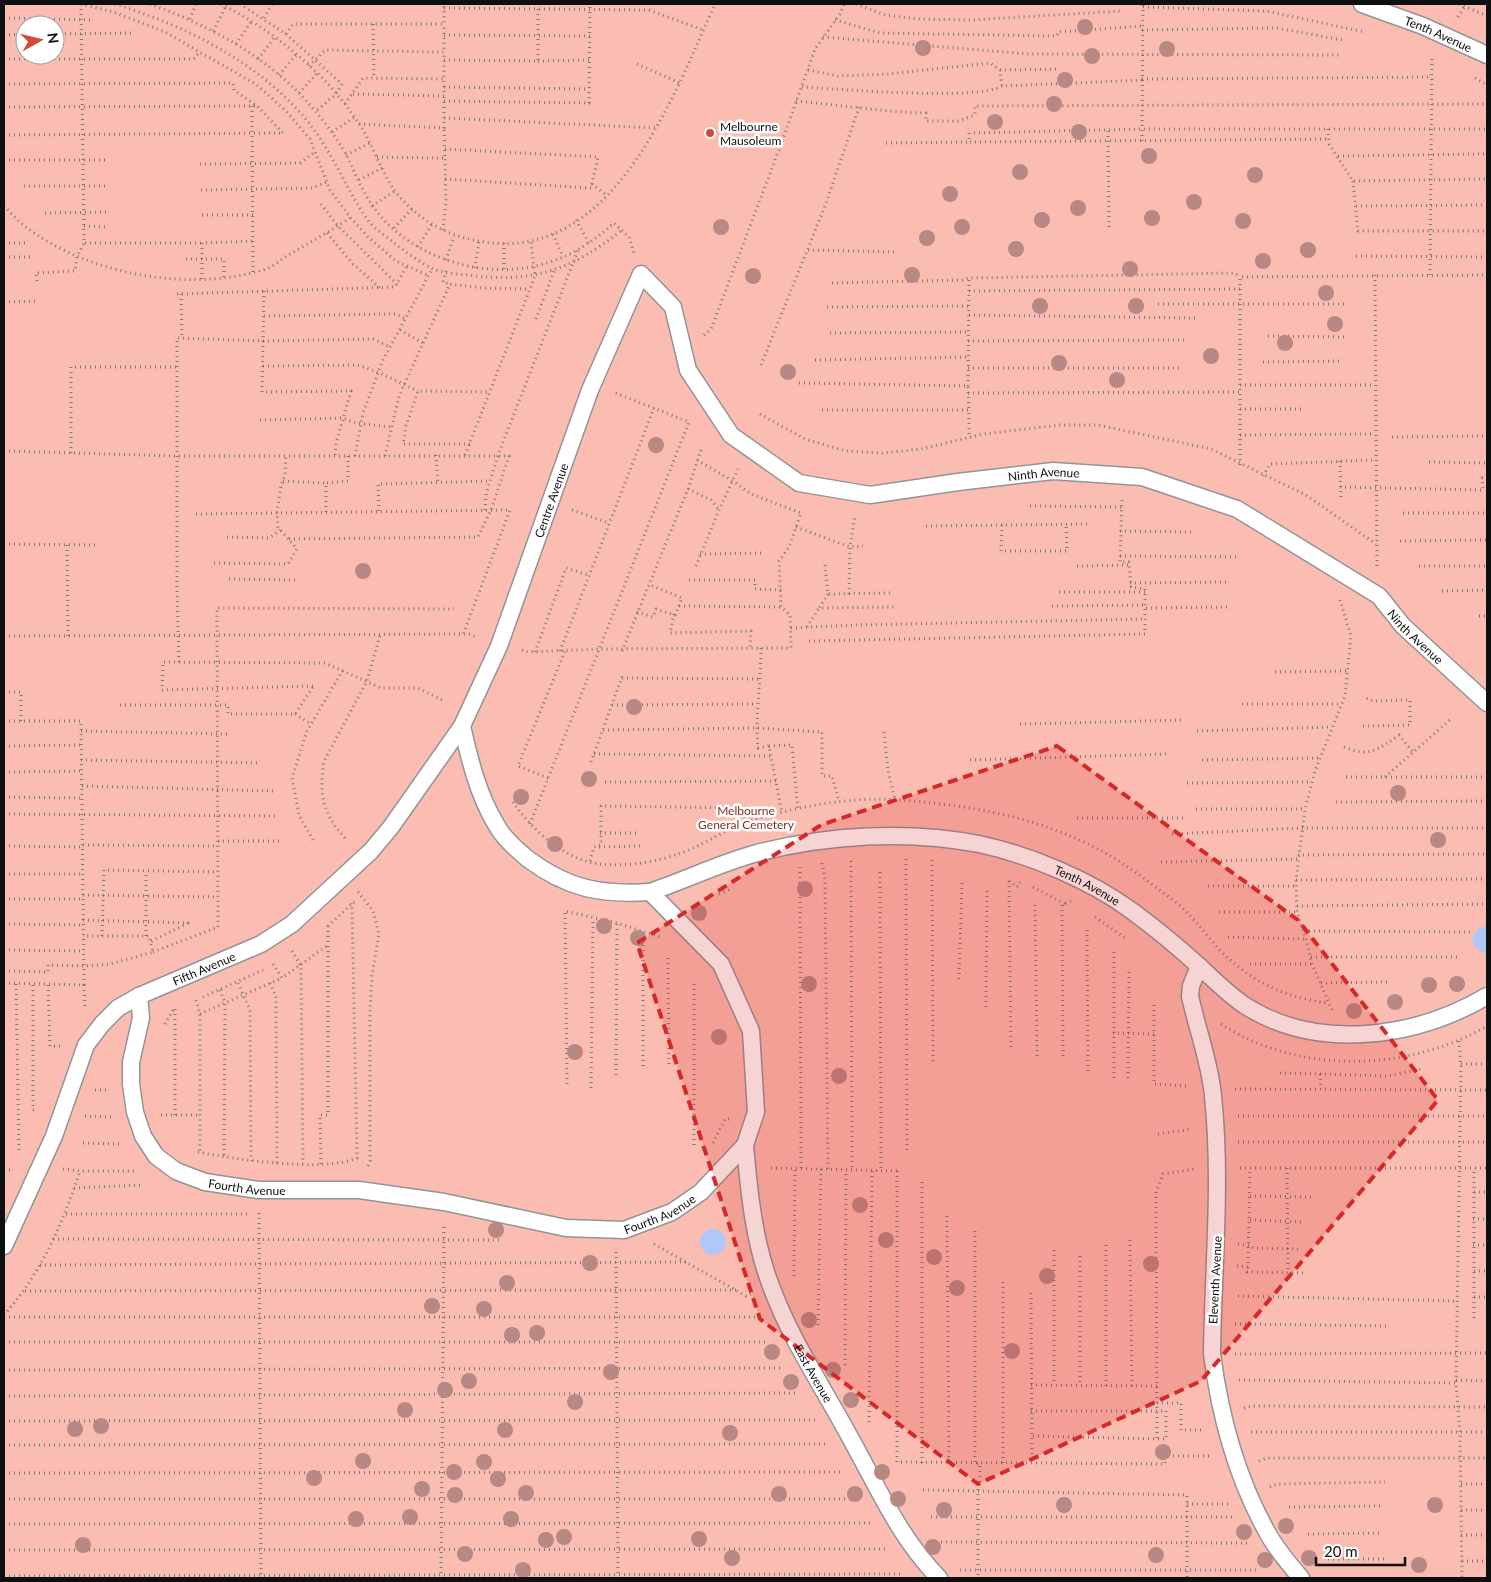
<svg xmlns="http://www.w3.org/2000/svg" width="1491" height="1582" viewBox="0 0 1491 1582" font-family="Lato,sans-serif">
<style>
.green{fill:#fbbdb2;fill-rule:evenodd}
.building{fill:#b0c8f8}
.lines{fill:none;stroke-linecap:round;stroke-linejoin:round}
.lane-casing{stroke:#929498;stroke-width:19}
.path{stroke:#787a7c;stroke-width:3;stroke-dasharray:1 4;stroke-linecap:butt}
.lane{stroke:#fff;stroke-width:16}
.tree{fill:#b78884}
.marked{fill:#d62828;fill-opacity:0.2;stroke:#d62828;stroke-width:4;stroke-dasharray:10 6;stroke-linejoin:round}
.poi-dot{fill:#d64939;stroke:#fff;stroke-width:2}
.labels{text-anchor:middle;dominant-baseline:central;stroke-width:5;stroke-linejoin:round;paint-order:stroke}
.street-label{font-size:12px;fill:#0e0f10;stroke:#fff}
.poi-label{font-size:12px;fill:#0e0f10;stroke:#fff;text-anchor:start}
.park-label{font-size:12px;fill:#852e23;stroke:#fff}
</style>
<rect width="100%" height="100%" fill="#f4f6fa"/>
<path class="green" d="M4,4H1487V1578H4ZM25,25H55V55H25Z"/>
<path class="building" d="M1487,926V954H1486L1475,948L1472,938L1478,928Z
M700 1242a13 13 0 1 1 26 0a13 13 0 1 1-26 0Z"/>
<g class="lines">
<defs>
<g id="lane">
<path id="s1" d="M1362,4L1423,26L1487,55"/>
<path id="s2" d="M650,892C686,880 720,863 757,853C827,835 907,830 979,844C1030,855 1090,880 1132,911C1155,928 1178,947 1199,966C1214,980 1228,994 1244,1005C1317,1052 1416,1038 1487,996"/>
<path d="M1199,966L1191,986L1190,996C1197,1029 1210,1062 1213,1096C1222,1183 1213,1268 1212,1354C1220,1416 1237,1478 1267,1532C1276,1549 1289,1564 1301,1578"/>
<path id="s3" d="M139,996L141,1018L131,1062V1084L135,1112L143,1136L156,1156L176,1171L205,1182L258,1190H359L444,1202L566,1228L624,1230L672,1212L701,1192L745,1145L756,1112L751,1031L721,964L650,892C601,895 568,889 528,859C517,850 504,839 497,826C478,795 470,761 462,726"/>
<path id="s4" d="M745,1145C749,1192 754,1242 771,1286C791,1341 825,1390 852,1441C879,1490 900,1538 939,1578"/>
<path id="s5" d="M4,1246L54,1136L86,1045L102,1024L118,1008L139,996L261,944L292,924L371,851L391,827L462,726L499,646L590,390L641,274L673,307L688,370L731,435L799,483L870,495L958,482L1053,471L1142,477L1237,509L1379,596L1403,626L1487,703"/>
</g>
</defs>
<use href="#lane" class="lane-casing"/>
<path class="path" d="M81,4L114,12L165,32L257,85L286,111L310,139L330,190L350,217L369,238L396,261L427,275
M81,4L84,243H202
M115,4C185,26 255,60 304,117C332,149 345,189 370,223C376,230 386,236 393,242C404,251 418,261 431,268C441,273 456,274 468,275C531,284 572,270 622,230
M150,4C205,24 257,51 299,93C317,112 334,133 347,156C356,175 364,196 378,213C417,261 490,282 550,262C575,254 595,240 614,223L629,237L634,253
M221,4C276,32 331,77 363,130C376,152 383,177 399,196C421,222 450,237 484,242C613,262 673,97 715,4
M240,4L286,34L342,84L336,94L316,111
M856,4L885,15L919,19L970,20L1121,11
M1459,4L1487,16
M1143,7L1266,11L1365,32
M444,8L649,10L703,30
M1458,17L1466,4
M4,18L94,20
M264,18L272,4
M190,19L196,4
M835,20L880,33L1057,36L1058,32L1142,26
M373,24L374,78
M1142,30L1276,28L1343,40
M213,31L226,6
M55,34L131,33
M286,34L293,24H444V4
M4,35L25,34
M444,35L590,36
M823,37L1028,54L1341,55
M236,44L251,22
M4,59H194L200,51
M258,59L274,38
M444,60L538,61V9
M538,61L590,60
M637,64L680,83
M309,66L325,50L444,52V24
M808,70L838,76L888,74L990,63L1000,70L1002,86
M1000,70L1060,69
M279,75L296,55
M1475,78L1487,85
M1142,79L1431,77
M4,84L233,83L234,90L257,106L283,133
M444,87L589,89
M802,87C837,89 978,101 1002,86L1143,80
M299,93L317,73
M353,94L444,96V79
M444,101L589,103L590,4
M796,101C840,105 883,112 926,113V121H958L975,115V106L1487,104
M345,104L363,78L444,79V52
M252,106L253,273
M4,107L256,106
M444,118L657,128
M359,124L444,128V96
M1328,129L1329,144L1353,181L1487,179
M1108,131L1109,227
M332,132L355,117
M969,133V142L1329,139
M974,133L1142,129H1487
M4,135L283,133
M1142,141L1143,4
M886,143L969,142
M445,149L598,157L591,188L445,179
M346,155L370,143
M1338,156L1487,154
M377,157L445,158L444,128
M4,160H105
M200,164L300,163L315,152
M359,180L382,168
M1353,181L1358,231H1487
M592,184L606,195
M24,186H107
M201,190L312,188L327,182
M321,204L338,226L397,284
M4,206C11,213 18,221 26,227C89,275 191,293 266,269C273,267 279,261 285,257C307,244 329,232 350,218
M372,206L395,191
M1356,206L1487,205
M45,213L107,212
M202,215H253
M576,220L589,243
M84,226L107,227
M394,228L412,209
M443,230L446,202L445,158
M327,233L353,264L380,288
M553,234L563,257
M4,243H28
M504,243V269
M418,247L432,224
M808,250L897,252
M1356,256L1487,257
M4,257H34
M186,259H224V279
M446,260L454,236
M475,268L479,241
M446,271L443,282L450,284
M1375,275L1377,567
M1430,275L1432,55
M202,279V243L253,241
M37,281L36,273L75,271L77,256L84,243
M832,283L962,280L969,278L1235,273L1240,277
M264,291L262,392L351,391L336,443L335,456
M969,291L1240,289
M177,294L395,287L407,266
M181,294L182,339
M4,302L38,301
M1158,304H1346
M827,307L969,306
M969,315L1195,318
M264,316L396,314L406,319
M536,319L554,271
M400,330L423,343
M830,333L969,332
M704,335L711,329L780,147L815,49L840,14L844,4
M1268,336L1347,337
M968,341L1185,340
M815,360L968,357
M1263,362L1343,361
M761,365L825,206L859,107
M263,366L357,365L378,372L418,391
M968,368H1183
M799,383L968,386L969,410
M1240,385H1375
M968,386L969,278
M968,393L1240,392
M1240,409H1301
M822,410H969V437
M760,414L805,439L846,451L882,453L921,449L983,434L1060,425H1098L1211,449L1306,495L1376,544
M260,420L342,418L356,423L391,427
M1240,435L1375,434
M1392,437L1487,436
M470,444H403L406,426L418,391L489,392
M4,451L177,456H509L491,510L478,537L288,539
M71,453V367H177
M436,455L438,483
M465,455L535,276L531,241
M355,456L363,413L382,362L432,269
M385,456L399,396L450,284L484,288L530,289
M1340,461L1341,499
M1429,462L1487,463
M1240,465V277L1487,275
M1263,476L1270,464L1375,460
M283,481L326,483
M1340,487L1483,490L1482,478H1487
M688,489L711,500L719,510
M1030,506L1121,507
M485,510L486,494L498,455L578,250
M572,510L609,523
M379,511L378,484L490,481
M326,512V483L348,481V456
M1403,513H1487
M196,514L510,510L463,635
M1002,525L1001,551H1067L1066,524
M926,526L1088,524
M796,527L850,547L863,546
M1120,531L1195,532
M227,537L269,538L281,530
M1400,541L1487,540
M4,544L99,545
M67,545L68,636
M700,554L761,553
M1120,556L1240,557
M214,563L288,564L297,549L278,527L277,513L281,485L285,476L286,456
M825,565L828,594L891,593
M696,566L719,510L738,469
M1077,566L1129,565
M1419,566H1487
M229,579L296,580
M689,580H755V589L782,590
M1130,583L1226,582
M1442,591L1487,590
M1059,592H1145
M828,594L819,608L894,607
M849,594L850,547L855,516
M679,606L781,607
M1052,606L1145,605
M1146,608L1228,607
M637,612L653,617L656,609L675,615L682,598L650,585
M674,614L670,633L751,631L750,648
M1479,616H1487
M807,627L819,608
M791,628L855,625L1145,619
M4,636L469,634L478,638
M809,641L1145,634V589L1131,587L1129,562H1120L1122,498
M761,648C761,682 755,714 758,748L769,746L782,813
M522,650L528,652L599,649L791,648L790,615L781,607L779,561L789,547L801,513L751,494L733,481L697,460
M560,651L654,408
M622,651L688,489L702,447
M535,652L566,568L589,575
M179,662L177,589V338L264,341L373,339L390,347
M1275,672L1347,671
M622,678L761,679
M313,686L162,690L163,662L325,663L381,688H418L444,701
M4,692H21V721
M1242,704H1342
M120,705H228V714H295L313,687
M612,705L756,704
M295,714L311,724
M4,721H81L84,985
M1020,724L1185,720
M1363,726L1410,725V700L1373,701L1363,697
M603,730L756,728L822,732V776H832L839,801
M81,731L228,734
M1197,731L1332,727
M884,732L888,770L895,800
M4,746L81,745
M769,746L792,745L798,810
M1344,747C1369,758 1379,749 1399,735L1413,752
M594,754L771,756
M81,760L259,763
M970,760L1167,754
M1202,760L1320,758
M591,762L623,674
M4,772L82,771
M1346,777H1487
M1385,777L1451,719
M548,778L518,766L565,651
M605,782L776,781
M1187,783L1312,782
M82,786L274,791
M4,797L82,798
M513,802C531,829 566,861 600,864C626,867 657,862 681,853C704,845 724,830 747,822C793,807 852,796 900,800C967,805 1033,816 1094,847C1124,862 1150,883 1177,903C1192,916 1204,932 1217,947C1249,981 1283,997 1328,1003
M1336,802L1487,801
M1196,809H1305
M4,814L279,816
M1077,818H1183
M530,824L689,422L613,392
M600,833H638
M1172,834L1301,828H1487
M345,838C322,813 319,794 324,761L367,681L380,635
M313,840L299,815L292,778L307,731L343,670
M218,841H280
M83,845L218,846
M4,846L83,847
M599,847L641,846
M1298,855L1487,854
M906,859L907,1154
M932,860L933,1062
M590,861L594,847L601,845V806L744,808L746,822
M851,861L852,1170
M1161,862L1298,859
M822,863L825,877L828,1170
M800,867L801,1169
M880,872L881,1171
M4,874H83
M1296,880L1487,879
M1009,881L1011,1051
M1009,881L1017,887L1020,882
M1208,886H1296
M1033,887L1065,904
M358,892L373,911L379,934L372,975L370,1011V1161L367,1169
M719,894L733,888
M83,895L218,897
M4,899H83
M1035,905L1037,1056
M1297,906L1487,904
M1219,912H1297
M1095,917L1125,938
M83,920L188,923L150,942
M4,924L83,925
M328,926L355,901
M1087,930L1088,1074
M1304,931L1470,932
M102,936L104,870L218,872
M146,936V871
M1228,937L1306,939
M4,950L83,951
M292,951L301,966L303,1164
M153,952L218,927L217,608L454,609
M1311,957H1460
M668,958L669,1067
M273,964L282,978L328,945
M1250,964H1312
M4,971L48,972V965L84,966L110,964L153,952L149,936H83
M959,979L962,880
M4,983L84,985L85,1009
M238,983L250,1010L251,1161
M270,983L276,996L277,1163
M1321,983L1388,982
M16,984L19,1153
M694,984V1145
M33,985V1110L38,1109
M48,985L50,1046H60
M220,990L225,1003L224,1157
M203,997L263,970
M196,1000L200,1014V1153
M1154,1005V1084L1189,1086
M986,1007L987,887
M1332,1010L1312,964L1306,939L1297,912L1296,880L1305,809L1315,771L1345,696L1351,636L1340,600
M200,1014L282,978
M165,1024L174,1008
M1221,1024C1299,1075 1408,1072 1487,1026
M1113,1033L1154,1034
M1459,1041L1461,1067L1456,1383L1460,1432L1462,1578
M1063,1056L1062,905L1071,901
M1461,1064H1487
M643,1066V931
M1280,1073L1320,1074L1321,1089
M1320,1074L1388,1076L1421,1069
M616,1075L617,923
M1114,1078V951
M1128,1078L1129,972
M567,1084L565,911L617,923L660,937
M591,1088L593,919
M1235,1089L1487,1090
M95,1090H109
M161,1115H200
M175,1115V1007
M85,1116L112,1117
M1238,1116H1487
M1158,1134L1192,1129
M1238,1142H1487
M83,1143L122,1144
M713,1143L725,1119H729
M198,1152C235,1159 323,1173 357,1158L352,903
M321,1164L320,1115H328V926
M771,1168L899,1171
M1240,1168H1487
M1287,1168L1288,1273
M63,1169L80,1171H136
M4,1170H13
M897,1171V1462L1165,1464V1456H1210
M74,1188L143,1185
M1474,1192H1487
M1250,1196L1312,1197
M259,1213L261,1578
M66,1214H250
M947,1216L949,1463
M1473,1219H1487
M1250,1220L1301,1222
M975,1231V1464H980V1482H978V1578
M53,1239L500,1240
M1130,1240L1132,1386
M654,1244L746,1296L751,1294
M1238,1244L1249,1245L1253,1248L1299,1249
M1473,1245H1487
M1054,1250V1385
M616,1252L618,1578
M1080,1256V1386
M40,1265L690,1262
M1237,1266L1248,1267L1250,1168
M1248,1267L1247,1272L1306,1273
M1474,1271H1487
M794,1276L795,1169
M25,1291L736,1290
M1031,1293L1032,1463
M1238,1296L1457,1301
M1474,1297H1487
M4,1315C42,1272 62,1225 80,1171
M4,1317H756
M1474,1318V1168
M1235,1324L1389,1326
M818,1325L821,1169
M4,1342H766
M1235,1354L1487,1353
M845,1365L846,1170
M4,1370L780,1368
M1239,1380L1456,1383
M1456,1380L1487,1381
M1031,1385L1157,1386
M1106,1386V1245
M4,1396L797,1393
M1157,1403H1181V1430H1202
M1244,1408L1253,1406L1487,1407
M1031,1411H1166V1439L1031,1436
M4,1421L815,1420
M869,1422L872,1171
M1251,1432H1487
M1157,1438L1156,1193L1163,1174L1194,1169
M4,1445L826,1444
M1259,1461L1267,1458H1487
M922,1463V1180
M1003,1463V1280
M4,1473L841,1472
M1461,1484H1487
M1270,1487L1277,1484L1385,1482
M923,1490L1187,1495V1578
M4,1499H858
M1187,1504H1228
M1289,1507L1384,1506
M1461,1510H1487
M931,1517H1233
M4,1524L870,1523
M1308,1534L1383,1533
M1461,1535H1487
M941,1542L1247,1543
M4,1550L886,1549
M1328,1559H1385
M1462,1561H1487
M960,1570H1256
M4,1576L903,1574
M441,1578L444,1225"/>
<use href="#lane" class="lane"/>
</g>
<g class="tree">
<circle cx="1085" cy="27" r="8"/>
<circle cx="923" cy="48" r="8"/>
<circle cx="1167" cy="49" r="8"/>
<circle cx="1092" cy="56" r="8"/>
<circle cx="1065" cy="80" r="8"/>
<circle cx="1054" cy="104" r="8"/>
<circle cx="995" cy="122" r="8"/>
<circle cx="1079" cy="132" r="8"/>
<circle cx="1149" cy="156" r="8"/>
<circle cx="1020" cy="172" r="8"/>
<circle cx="1255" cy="175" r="8"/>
<circle cx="950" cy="194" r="8"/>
<circle cx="1194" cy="202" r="8"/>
<circle cx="1078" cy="208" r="8"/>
<circle cx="1152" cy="218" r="8"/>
<circle cx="1042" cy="220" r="8"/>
<circle cx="1243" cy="221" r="8"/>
<circle cx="721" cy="227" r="8"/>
<circle cx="962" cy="227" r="8"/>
<circle cx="927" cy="238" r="8"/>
<circle cx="1016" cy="249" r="8"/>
<circle cx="1308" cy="250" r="8"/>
<circle cx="1263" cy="261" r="8"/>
<circle cx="1130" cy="269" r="8"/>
<circle cx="912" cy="275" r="8"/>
<circle cx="753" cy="276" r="8"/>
<circle cx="1326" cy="293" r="8"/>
<circle cx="1040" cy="306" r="8"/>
<circle cx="1136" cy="306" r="8"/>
<circle cx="1335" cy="324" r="8"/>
<circle cx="1285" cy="343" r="8"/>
<circle cx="1211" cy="356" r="8"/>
<circle cx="1059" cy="363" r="8"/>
<circle cx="788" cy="372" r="8"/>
<circle cx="1117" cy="380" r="8"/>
<circle cx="656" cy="445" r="8"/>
<circle cx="363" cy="571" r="8"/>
<circle cx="634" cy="707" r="8"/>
<circle cx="589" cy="779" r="8"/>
<circle cx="1398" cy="793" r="8"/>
<circle cx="521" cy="797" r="8"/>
<circle cx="1438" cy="840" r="8"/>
<circle cx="555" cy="844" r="8"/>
<circle cx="805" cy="889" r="8"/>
<circle cx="699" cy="913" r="8"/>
<circle cx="604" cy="926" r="8"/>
<circle cx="638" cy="938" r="8"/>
<circle cx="809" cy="984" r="8"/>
<circle cx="1457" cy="984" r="8"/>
<circle cx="1429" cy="985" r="8"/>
<circle cx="1395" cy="1002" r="8"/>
<circle cx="1354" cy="1011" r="8"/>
<circle cx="719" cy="1037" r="8"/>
<circle cx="575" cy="1052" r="8"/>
<circle cx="839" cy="1076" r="8"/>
<circle cx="860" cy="1205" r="8"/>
<circle cx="496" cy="1230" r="8"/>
<circle cx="886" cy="1240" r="8"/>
<circle cx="934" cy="1257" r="8"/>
<circle cx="590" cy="1263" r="8"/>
<circle cx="1151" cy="1264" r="8"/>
<circle cx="1047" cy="1276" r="8"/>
<circle cx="507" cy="1283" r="8"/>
<circle cx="957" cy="1288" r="8"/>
<circle cx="432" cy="1306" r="8"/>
<circle cx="484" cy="1309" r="8"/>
<circle cx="809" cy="1320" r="8"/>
<circle cx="537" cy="1333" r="8"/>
<circle cx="512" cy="1335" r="8"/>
<circle cx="1012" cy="1351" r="8"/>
<circle cx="772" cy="1352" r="8"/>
<circle cx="833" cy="1370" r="8"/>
<circle cx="611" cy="1372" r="8"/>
<circle cx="469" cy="1381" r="8"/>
<circle cx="791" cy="1382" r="8"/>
<circle cx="445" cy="1390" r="8"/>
<circle cx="851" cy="1400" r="8"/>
<circle cx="575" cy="1402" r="8"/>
<circle cx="405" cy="1410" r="8"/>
<circle cx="101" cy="1426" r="8"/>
<circle cx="75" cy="1429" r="8"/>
<circle cx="505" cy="1430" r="8"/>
<circle cx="730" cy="1433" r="8"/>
<circle cx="1163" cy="1452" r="8"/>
<circle cx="363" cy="1461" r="8"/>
<circle cx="484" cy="1462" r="8"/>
<circle cx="454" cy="1472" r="8"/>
<circle cx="882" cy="1472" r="8"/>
<circle cx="314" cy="1478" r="8"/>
<circle cx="498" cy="1479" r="8"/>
<circle cx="422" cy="1489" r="8"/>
<circle cx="526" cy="1493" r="8"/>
<circle cx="779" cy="1494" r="8"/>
<circle cx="855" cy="1494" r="8"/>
<circle cx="455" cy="1495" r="8"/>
<circle cx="898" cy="1499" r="8"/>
<circle cx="1064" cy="1505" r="8"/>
<circle cx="1435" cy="1505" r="8"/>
<circle cx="944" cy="1510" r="8"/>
<circle cx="410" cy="1517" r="8"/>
<circle cx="356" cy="1519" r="8"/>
<circle cx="511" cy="1519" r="8"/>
<circle cx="1286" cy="1526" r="8"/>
<circle cx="1244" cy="1532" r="8"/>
<circle cx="564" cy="1537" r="8"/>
<circle cx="699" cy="1539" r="8"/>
<circle cx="546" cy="1540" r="8"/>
<circle cx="83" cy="1545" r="8"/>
<circle cx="933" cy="1547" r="8"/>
<circle cx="465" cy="1554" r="8"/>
<circle cx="1156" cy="1555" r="8"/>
<circle cx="732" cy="1558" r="8"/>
<circle cx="1309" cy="1558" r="8"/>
<circle cx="1265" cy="1560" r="8"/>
<circle cx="1419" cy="1565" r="8"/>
<circle cx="523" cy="1570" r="8"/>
</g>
<path class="marked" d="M1057,746L1298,920L1438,1100L1201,1381L978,1484L760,1319L637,943L821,825Z"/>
<circle class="poi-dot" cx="710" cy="133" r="5"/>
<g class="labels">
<g class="street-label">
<text stroke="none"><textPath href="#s1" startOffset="82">Tenth Avenue</textPath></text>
<text stroke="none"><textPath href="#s5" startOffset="1728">Ninth Avenue</textPath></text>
<text stroke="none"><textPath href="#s5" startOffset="965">Centre Avenue</textPath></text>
<text stroke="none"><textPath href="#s5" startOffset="2148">Ninth Avenue</textPath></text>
<text stroke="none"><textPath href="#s2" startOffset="454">Tenth Avenue</textPath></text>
<text stroke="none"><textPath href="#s5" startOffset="361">Fifth Avenue</textPath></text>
<text stroke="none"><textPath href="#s3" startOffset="265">Fourth Avenue</textPath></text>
<text stroke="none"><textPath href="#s3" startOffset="685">Fourth Avenue</textPath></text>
<text transform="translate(1215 1280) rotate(-87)">Eleventh Avenue</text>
<text stroke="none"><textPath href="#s4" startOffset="241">East Avenue</textPath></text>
</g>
<g class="poi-label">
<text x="720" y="126">Melbourne<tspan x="720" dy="14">Mausoleum</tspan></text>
</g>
<g class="park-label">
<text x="746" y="810">Melbourne<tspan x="746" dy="14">General Cemetery</tspan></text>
</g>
</g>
<rect width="1491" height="1582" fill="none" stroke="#0e0f10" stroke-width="10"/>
<g transform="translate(40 40) rotate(82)"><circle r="24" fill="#ffffff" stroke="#9f9f9f"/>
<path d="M0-4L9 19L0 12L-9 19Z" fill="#d64939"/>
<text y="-8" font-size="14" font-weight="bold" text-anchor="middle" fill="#0e0f10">N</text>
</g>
<path d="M1316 1557v8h89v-8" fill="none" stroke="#0e0f10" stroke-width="2.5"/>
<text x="1324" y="1557" font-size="15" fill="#0e0f10" stroke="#ffffff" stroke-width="4" paint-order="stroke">20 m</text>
</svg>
